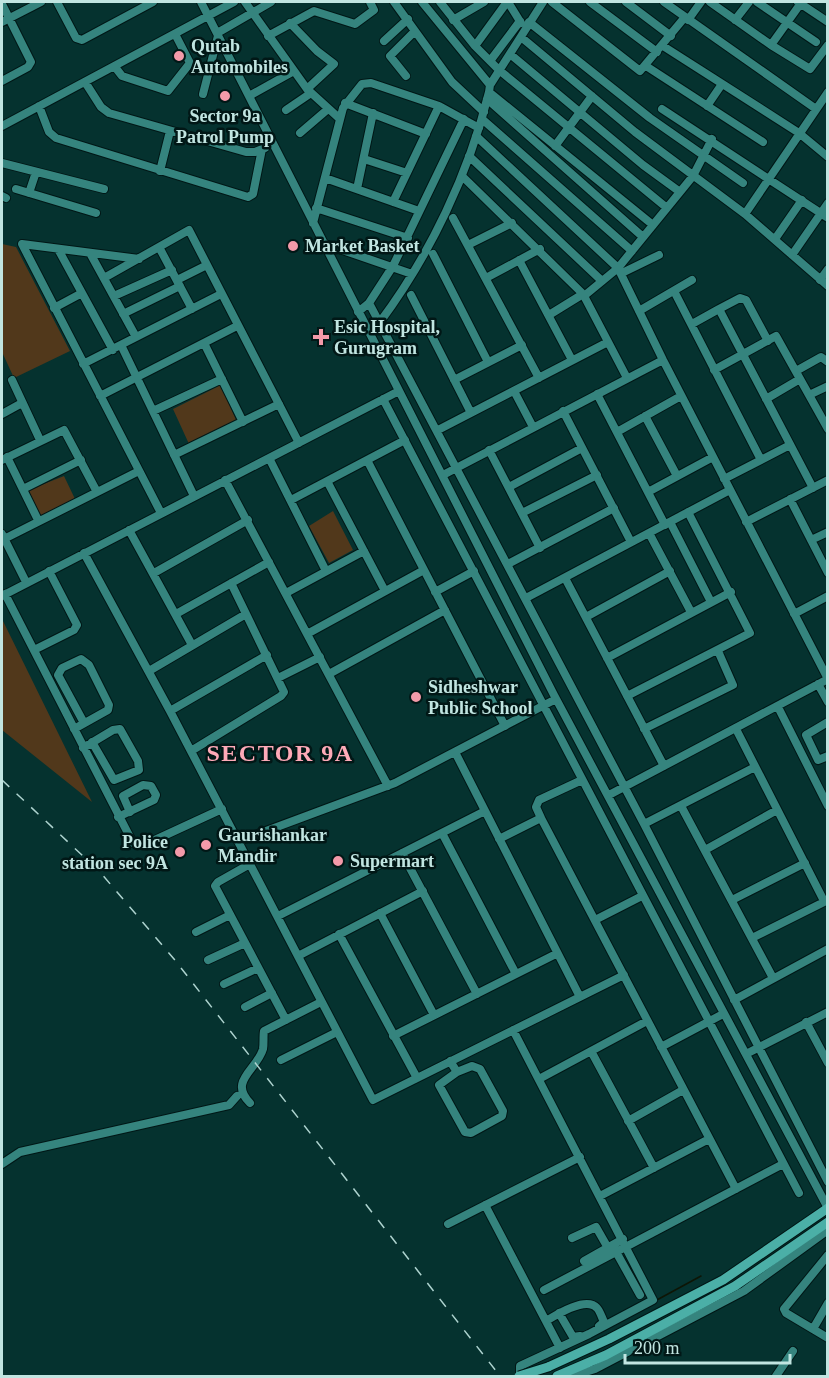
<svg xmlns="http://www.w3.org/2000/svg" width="829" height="1378" viewBox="0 0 829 1378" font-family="'Times New Roman',serif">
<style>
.green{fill:#51381b}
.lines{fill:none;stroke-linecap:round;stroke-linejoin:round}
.stream{stroke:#0e1505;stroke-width:1.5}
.minor-casing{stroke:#011716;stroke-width:10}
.major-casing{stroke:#011716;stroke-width:11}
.minor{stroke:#35847e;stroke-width:8}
.major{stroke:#4bafa7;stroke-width:9}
.rail{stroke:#aed3cf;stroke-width:1.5;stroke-dasharray:10 10;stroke-linecap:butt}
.major-bridge-casing{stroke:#011716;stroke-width:11;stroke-linecap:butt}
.major-bridge{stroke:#4bafa7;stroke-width:9}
.poi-dot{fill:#f39aa9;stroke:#011716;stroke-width:2}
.labels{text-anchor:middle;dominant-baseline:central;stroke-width:5;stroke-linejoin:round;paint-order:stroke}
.poi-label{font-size:18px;font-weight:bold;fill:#c1e5e1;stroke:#011716;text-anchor:start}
.district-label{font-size:24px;font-weight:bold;letter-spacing:1.5px;fill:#feaab8;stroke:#011716}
</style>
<rect width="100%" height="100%" fill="#05322f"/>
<path class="green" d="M2,244L16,247L70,351L14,378L2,352Z
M221,385L236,420L189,444L173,409Z
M64,476L75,499L40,518L26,491Z
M333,511L353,550L329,563L309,526Z
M2,619L92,802L2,730Z"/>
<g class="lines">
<path class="stream" d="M655,1301L701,1276"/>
<defs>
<path id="minor" d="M57,2L76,38L82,40L153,2
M201,2L554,695L828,1208
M245,2L307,89L340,119
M394,2L452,82L484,112
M422,2L490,85
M440,2L475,46L499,70L667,208
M508,2L521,23
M543,2L490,85L489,92L653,225
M552,2L640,71L685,17
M590,2L657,52
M626,2L671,36
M664,2L816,109
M710,2L771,45L810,69L828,45
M757,2L816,42
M798,2L828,22
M2,4L31,62L28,67L2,81
M453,20L484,2
M688,20L701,2
M735,20L749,2
M2,22L41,2
M529,22L650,118L743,183
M290,23L317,51L334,64L307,89
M268,36L314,11L355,24L374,10L370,2
M521,37L635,132L745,214L828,286
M384,41L408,19
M771,45L801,3
M475,46L507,2
M663,46L799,133L828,157
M510,54L643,165L680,192
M490,61L520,21
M646,66L763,142
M115,67L122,76L168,91L190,63L175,34
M406,76L390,56L415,31
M85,82L101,107L109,113L246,152H255L265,148
M203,94L219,32L271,2
M249,96L294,71
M487,99L643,237
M345,103L426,134
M39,106L49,132L56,138L248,197L253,194L262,149
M707,106L722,84
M662,109L828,218
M286,110L311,93
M482,119L632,251
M2,126L234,2
M300,133L328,109
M476,136L618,268L663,360L828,679
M555,146L592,96
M469,156L602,281
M364,159L407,173
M2,163L104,189
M160,171L170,131
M462,176L583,294L627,378
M325,178L419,211
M16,189L96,213
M357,189L373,113
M29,193L36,172
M2,196L6,198
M393,202L439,106
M316,208L408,238
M745,214L828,92
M453,218L539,378
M313,223L343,108L362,84L371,83L439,106L479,128
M775,239L802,200
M325,244L412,274
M468,245L512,223
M159,247L192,309
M58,249L113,350
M90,253L136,337
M433,254L488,362
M792,255L828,203
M139,259L22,244L161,513
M519,260L572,360
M622,273L659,255
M104,278L189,230L299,443
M486,278L540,249
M177,280L207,265
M820,280L828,269
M674,291L761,460
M411,295L471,413
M114,296L172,270
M584,296L618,268L693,176L712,139
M369,303L644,824L828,1182
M54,308L82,293
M719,309L740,298L746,300L768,341
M639,311L692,280
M358,312L369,303L393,266L464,119
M123,314L180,286
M549,315L583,294
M380,322C430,255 469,173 489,92
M692,324L719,309L813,488
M204,343L243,422
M121,345L194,496
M83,364L221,294
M714,370L776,336L828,429
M796,371L821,357L828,362
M12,380L40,440
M454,380L522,345
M514,391L533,427
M597,394L665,525
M809,395L828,386
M100,396L237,326
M383,399L799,1193
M766,399L800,379
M153,411L222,379
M563,411L631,542
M2,414L22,403
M645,416L677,476
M438,430L608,342
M617,432L681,396
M489,450L540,548
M174,455L279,404
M7,457L38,520
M269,458L326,571
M2,460L64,430L97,492
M367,460L505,726
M443,475L663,360
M724,479L790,445
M225,480L388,786
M327,481L385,591
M509,487L582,448
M23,489L81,460
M648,492L713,457
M790,499L828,573
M291,500L405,440
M522,513L597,475
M670,522L711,602
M746,522L828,480
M129,530L192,645
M649,533L691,612
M2,534L26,582
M4,539L139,471
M811,540L828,532
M84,553L170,711L373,1100L624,975
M508,564L614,508
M154,573L248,520
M565,578L664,766
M435,592L474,571
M286,593L364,551
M5,594L133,843L144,845L222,809
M2,596L399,391
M526,598L730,490
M176,614L269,562
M794,614L828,596
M586,617L670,571
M307,634L424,570
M34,650L74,630L77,625L49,571
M607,658L731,592
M149,671L246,614
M329,674L445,610
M278,678L320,657
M818,684L828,702
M627,696L750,633L688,512
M778,707L828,806
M170,711L267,655
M828,722L806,735L818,760L828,756
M74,729L108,710L109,705L89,665L81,659L62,668L58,675L84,723
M644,729L733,685L718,651
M736,729L824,901
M83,748L113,730L120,729L138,761L139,770L114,780L92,742
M191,751L281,696L284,692L231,583
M455,752L580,997
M609,795L828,679
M681,806L773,978
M118,817L154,800L156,795L151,786L143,785L123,796L130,812
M541,818L536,807L539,800L582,780
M644,824L755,767
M442,833L516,974
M499,839L541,818L736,1189
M239,841L395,783L556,699
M705,850L777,810
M402,853L477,994
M250,864L218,882L215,886L286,1020
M732,900L805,863
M380,913L434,1015
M278,916L485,811
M595,920L642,896
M196,932L230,915
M339,934L417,1078
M752,938L828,900
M298,956L423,891
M208,960L245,943
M224,984L258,968
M734,1000L828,949
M245,1007L272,993
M806,1022L828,1063
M513,1030L653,1300L589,1334L520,1366V1376
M393,1036L556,954
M661,1047L723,1014
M591,1051L654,1168
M746,1054L828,1012
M281,1060L337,1032
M450,1061L457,1072L439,1085L465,1132L471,1133L502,1116L503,1111L480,1069L472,1066L457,1072
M539,1079L647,1021
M250,1103C228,1081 257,1070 263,1049C264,1043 263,1036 264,1031L321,1002
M628,1121L683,1090
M2,1164L20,1152L229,1105L237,1096
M600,1196L709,1139
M485,1205L560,1348
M448,1224L580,1157
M572,1238L596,1227L608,1248
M615,1250L640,1295
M828,1255L784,1309L786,1313L828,1338
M584,1261L623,1239
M544,1290L783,1164
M559,1313L573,1337L580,1336
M546,1321C556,1315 586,1296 597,1308C600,1311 602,1318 604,1322L599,1326
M813,1329L828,1303
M573,1376L595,1369L744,1291L828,1230
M776,1376L793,1351"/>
<path id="major" d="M548,1367L609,1339L723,1280L828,1208
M557,1376L606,1355L735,1286L828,1222"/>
</defs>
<use href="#minor" class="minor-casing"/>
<use href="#major" class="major-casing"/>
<use href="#minor" class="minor"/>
<use href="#major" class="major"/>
<path class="rail" d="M2,780L100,872L174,959L500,1376"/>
<defs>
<path id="major-bridge" d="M519,1376L548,1367"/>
</defs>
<use href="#major-bridge" class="major-bridge-casing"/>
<use href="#major-bridge" class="major-bridge"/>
</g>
<g class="poi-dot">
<circle cx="179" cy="56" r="6"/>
<circle cx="225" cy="96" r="6"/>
<circle cx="293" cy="246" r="6"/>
<path d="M318 328h6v6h6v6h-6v6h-6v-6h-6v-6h6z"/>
<circle cx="416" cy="697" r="6"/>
<circle cx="206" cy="845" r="6"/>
<circle cx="180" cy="852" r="6"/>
<circle cx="338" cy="861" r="6"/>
</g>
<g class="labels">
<g class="poi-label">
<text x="191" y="46">Qutab<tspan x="191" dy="21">Automobiles</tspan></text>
<text x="225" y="116" text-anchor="middle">Sector 9a<tspan x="225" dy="21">Patrol Pump</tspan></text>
<text x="305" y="246">Market Basket</text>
<text x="334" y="327">Esic Hospital,<tspan x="334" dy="21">Gurugram</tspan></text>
<text x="428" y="687">Sidheshwar<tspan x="428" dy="21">Public School</tspan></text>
<text x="218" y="835">Gaurishankar<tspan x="218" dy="21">Mandir</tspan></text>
<text x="168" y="842" text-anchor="end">Police<tspan x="168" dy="21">station sec 9A</tspan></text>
<text x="350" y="861">Supermart</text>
</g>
<g class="district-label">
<text x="280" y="753">SECTOR 9A</text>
</g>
</g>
<rect width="829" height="1378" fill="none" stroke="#c1e5e1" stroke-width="6"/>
<path d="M625 1354v9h165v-9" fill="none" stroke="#c1e5e1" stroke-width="3"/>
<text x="634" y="1354" font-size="18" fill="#c1e5e1" stroke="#011716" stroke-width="4.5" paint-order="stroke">200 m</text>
</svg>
